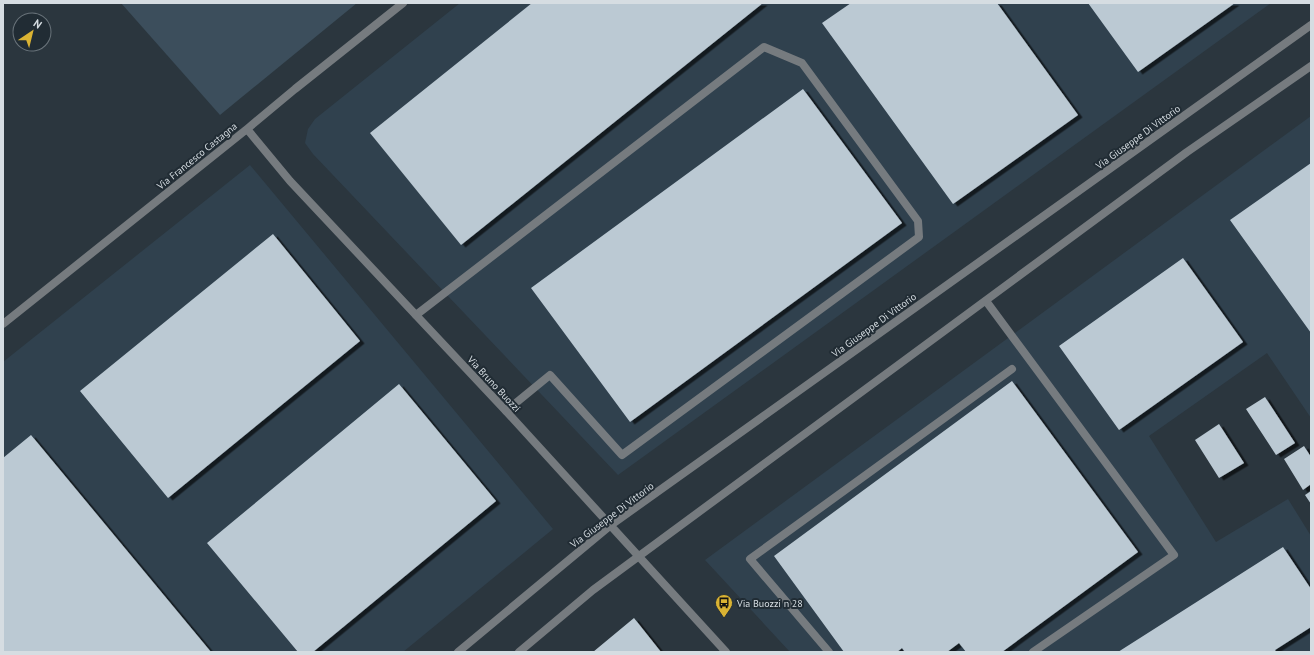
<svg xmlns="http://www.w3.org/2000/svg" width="1314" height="655" viewBox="0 0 1314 655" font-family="'PT Sans',sans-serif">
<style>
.built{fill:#30414e}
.green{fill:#3c4e5c}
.building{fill:#bbc9d3;filter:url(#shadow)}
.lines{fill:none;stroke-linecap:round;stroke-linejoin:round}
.lane{stroke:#767b7f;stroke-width:8}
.street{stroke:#767b7f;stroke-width:8}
.labels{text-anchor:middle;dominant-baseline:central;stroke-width:4;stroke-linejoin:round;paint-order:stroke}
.street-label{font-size:10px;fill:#d6dde2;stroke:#212c34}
.poi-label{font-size:10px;fill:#d6dde2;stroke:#212c34;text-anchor:start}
</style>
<defs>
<filter id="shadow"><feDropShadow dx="4.5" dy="2.5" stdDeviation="0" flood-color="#0009"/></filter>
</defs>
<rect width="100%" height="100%" fill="#2b363e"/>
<path class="built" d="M460,3H1271L618,475L313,154L305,143L308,129L315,119Z
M1311,116V418L1267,353L1149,436L1216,542L1288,499L1311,536V652H790L705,560Z
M250,165L553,529L403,652H3V362Z"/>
<path class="green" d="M121,3H357L220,115Z"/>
<path class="building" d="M532,3H763L461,245L370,133Z
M851,3H997L1078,115L953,204L822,23Z
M1088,3H1235L1138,72Z
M803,89L902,223L630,422L531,288Z
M1311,163V333L1230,220Z
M273,234L360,341L168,498L80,391Z
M1183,258L1243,342L1119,430L1059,346Z
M1012,381L1138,552L1002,652H966L959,643L947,652H905L902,648L897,652H844L774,556Z
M399,384L496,501L313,652H298L207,543Z
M1265,397L1295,443L1276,455L1246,409Z
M1219,424L1244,463L1219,478L1195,440Z
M31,435L211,652H3V458Z
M1304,446L1311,457V484L1303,490L1284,459Z
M1311,491V504L1305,495Z
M1283,547L1311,589V627L1275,650L1276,652H1118Z
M634,618L661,652H593Z"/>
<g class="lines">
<path class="lane" d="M986,301L1174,555L1033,652
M416,315L764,47L802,63L918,221L919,237L622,455L550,375L506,411
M829,652L750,559L1012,369"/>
<path class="street" d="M247,129L290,181L506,411L726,652
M3,324L247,129L295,89L403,3
M458,652L611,525L1311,25
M519,652L593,590L1187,152L1311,66"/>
</g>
<defs>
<symbol id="bus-pin" viewBox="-11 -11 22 30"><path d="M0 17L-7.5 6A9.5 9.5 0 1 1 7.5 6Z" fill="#dab333" stroke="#212c34"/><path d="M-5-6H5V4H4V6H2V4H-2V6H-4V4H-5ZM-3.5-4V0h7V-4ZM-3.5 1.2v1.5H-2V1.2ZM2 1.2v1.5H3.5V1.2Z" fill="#111"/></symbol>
</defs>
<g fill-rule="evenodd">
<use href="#bus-pin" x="714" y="593" width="20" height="27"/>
</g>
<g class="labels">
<g class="street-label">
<text transform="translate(1138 137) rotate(-36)">Via Giuseppe Di Vittorio</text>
<text transform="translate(197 156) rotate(-39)">Via Francesco Castagna</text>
<text transform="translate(874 325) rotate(-36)">Via Giuseppe Di Vittorio</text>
<text transform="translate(494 384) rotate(47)">Via Bruno Buozzi</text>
<text transform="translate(612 515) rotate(-37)">Via Giuseppe Di Vittorio</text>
</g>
<g class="poi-label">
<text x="737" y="603">Via Buozzi n 28</text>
</g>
</g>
<rect width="1314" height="655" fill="none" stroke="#d6dde2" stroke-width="8"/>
<g transform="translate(32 32) rotate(35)"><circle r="19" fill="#212c34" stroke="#69737a"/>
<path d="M0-3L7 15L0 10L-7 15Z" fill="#dab333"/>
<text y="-6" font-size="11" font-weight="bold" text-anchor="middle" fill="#d6dde2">N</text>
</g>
</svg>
